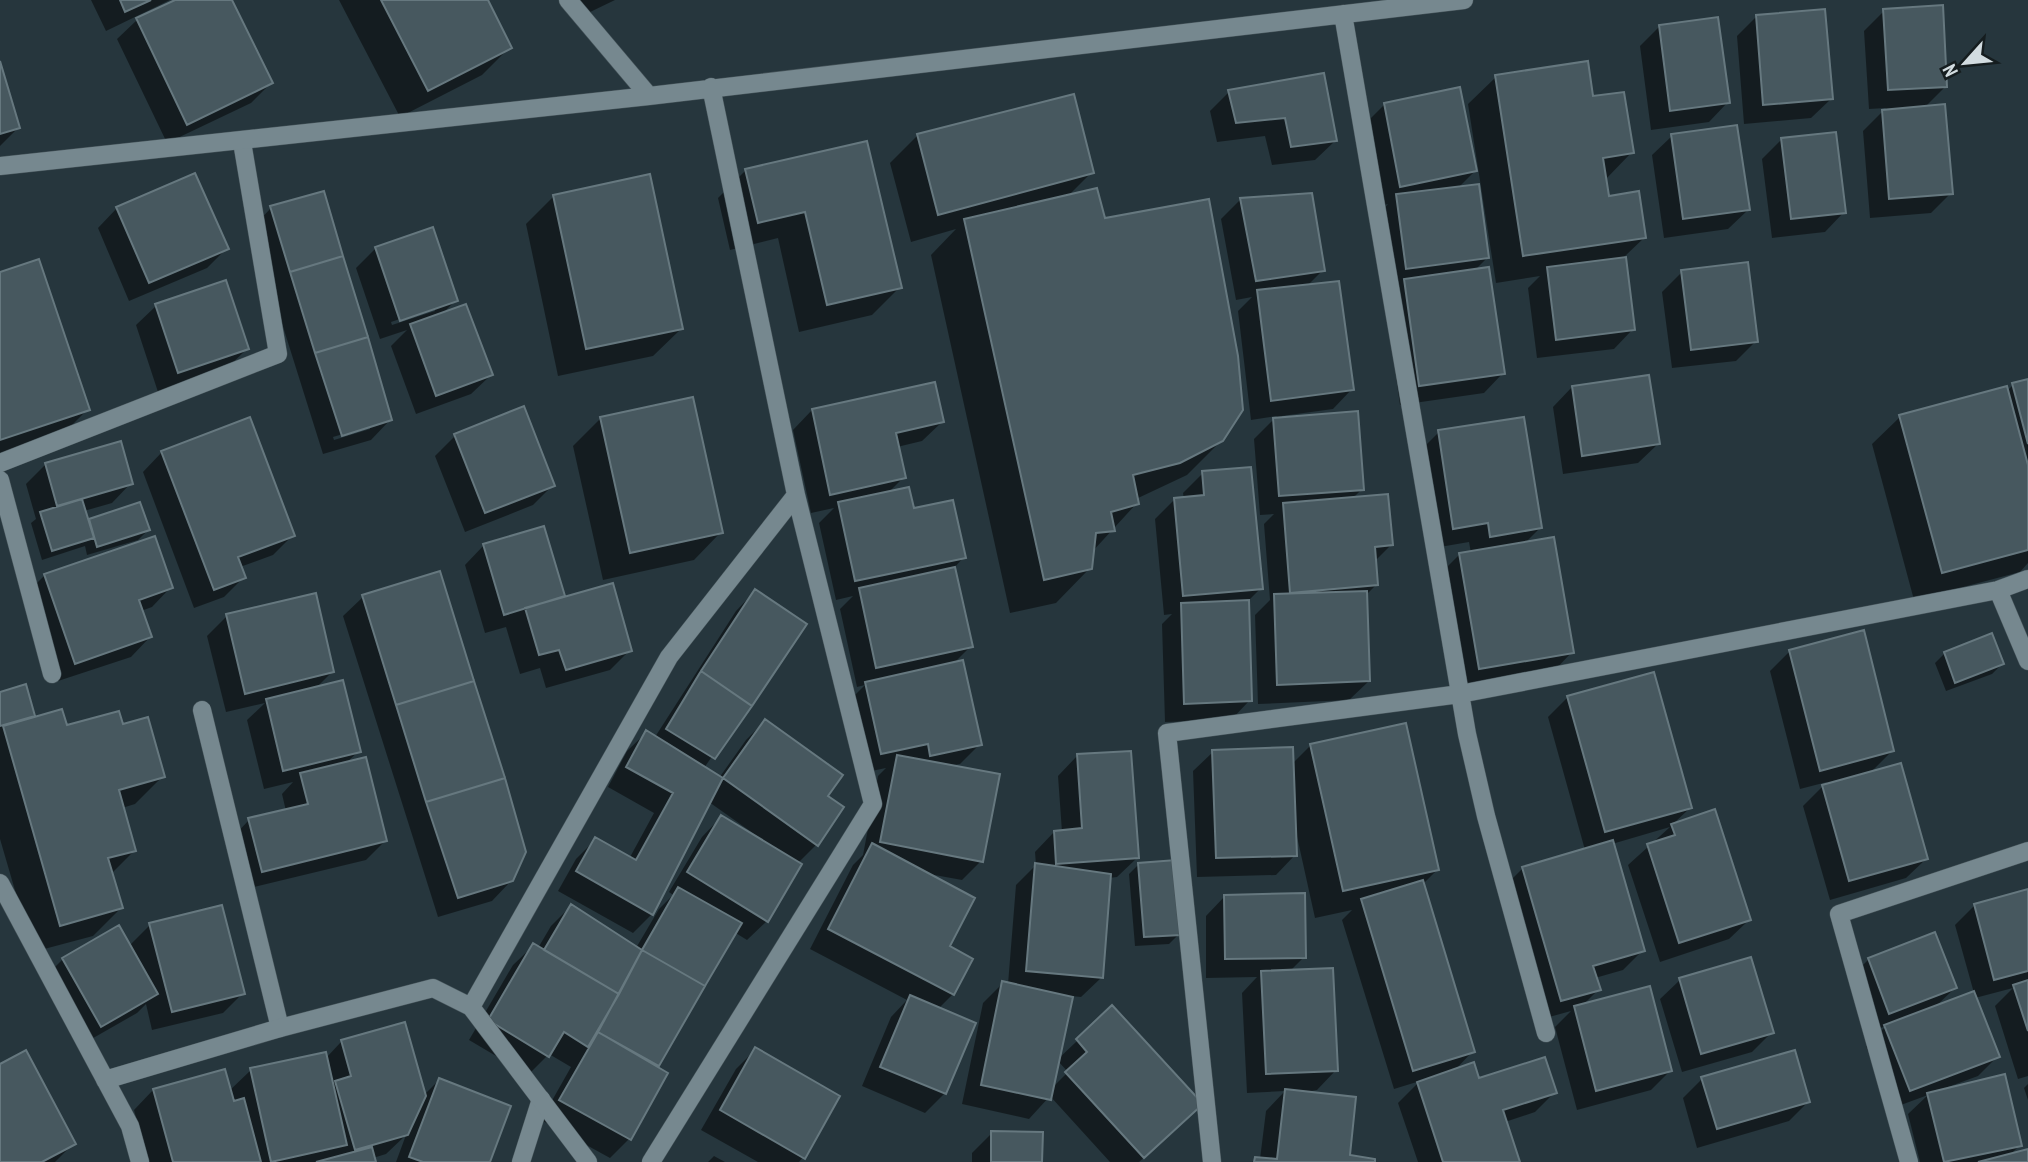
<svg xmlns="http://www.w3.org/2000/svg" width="2028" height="1162" viewBox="0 0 2028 1162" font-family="'PT Sans Narrow',sans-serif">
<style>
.shadow{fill:#0007;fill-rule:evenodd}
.building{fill:#47585f;stroke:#66787f;stroke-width:2}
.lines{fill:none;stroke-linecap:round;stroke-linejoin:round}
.service-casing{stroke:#455359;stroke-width:19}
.minor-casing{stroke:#455359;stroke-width:19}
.service{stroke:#76888f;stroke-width:18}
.minor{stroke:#76888f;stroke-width:18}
</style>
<rect width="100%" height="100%" fill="#26363d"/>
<path class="shadow" d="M91,0H170L106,31Z
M179,0H230L271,83L251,103L167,143L117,39L137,20Z
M339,0H486L510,47L482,75L400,117Z
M579,0H615L586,14Z
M1884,11L1946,86L1924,108L1951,193L1931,213L1870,218L1863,131L1886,108L1869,109L1864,31Z
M1756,17L1831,99L1811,118L1744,124L1737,36Z
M1660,26L1728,102L1709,122L1651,130L1640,46Z
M0,68L18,128L0,146Z
M1496,77L1592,98L1632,152L1605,180L1607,198L1645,237L1624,257L1633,329L1614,349L1537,358L1528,288L1540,276L1496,283L1468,104Z
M1229,92L1335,141L1315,160L1272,165L1265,136L1217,142L1210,111Z
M1385,104L1475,171L1458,188L1487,258L1474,271L1503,373L1484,393L1400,405L1385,300L1399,286L1387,288L1377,216L1388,204L1381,206L1365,124Z
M918,135L1092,172L1068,196L1222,440L1187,475L1136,499L1137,503L1092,552L1090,568L1056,603L1010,613L931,255L956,229L911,242L890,163Z
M1672,136L1748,210L1728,229L1664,238L1652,155Z
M1782,139L1844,212L1825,232L1772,238L1762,159Z
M866,143L900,287L872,315L799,332L778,238L730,250L718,198L746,170Z
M554,196L681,329L653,356L558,376L526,224Z
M1241,199L1323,270L1307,286L1352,389L1333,409L1282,416V419L1362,489L1352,499L1391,545L1374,562L1377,584L1366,595L1369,681L1349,700L1258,704L1255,615L1270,600L1264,524L1274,514L1260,515L1254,439L1277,416L1251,420L1238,311L1252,297L1236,300L1221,219Z
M117,208L227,248L207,268L129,301L98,228Z
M271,208L390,420L371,440L323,454L252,228ZM370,426V429L334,440L333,437Z
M376,248L456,300L441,315L491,375L471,394L416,414L391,346L407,330L380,339L356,268ZM435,307V311L392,325L391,322Z
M1682,272L1756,341L1736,361L1672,368L1662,292Z
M0,274L87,410L60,437L0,457Z
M156,306L247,349L227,368L158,392L136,325Z
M2028,381V461H2025L2028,472V563L2020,572L1914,600L1872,444L1900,417L2006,392L2013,385Z
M1572,387L1658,444L1638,463L1563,474L1553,407Z
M523,408L553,485L533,505L465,532L435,456L455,436Z
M812,410L942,422L922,441L897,447L904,477L888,493L913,510L964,557L954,568L971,646L952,665L980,744L960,764L948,766L981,861L962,880L929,874L948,947L953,994L938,1009L945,1093L925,1113L862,1086L891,1017L907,1000L810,949L853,865L863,855L878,776L886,768L862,773L847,703L865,685L857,687L840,609L853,596L836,600L819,523L834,508L811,513L793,430Z
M601,418L721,532L694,560L603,580L573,446Z
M1439,432L1540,528L1524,544L1572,652L1553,672L1460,687L1440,574L1460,554L1471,553L1469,542L1434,548L1419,452Z
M162,452L293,535L273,555L240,567L244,577L224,597L194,608L143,472Z
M46,464L131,483L112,503L84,511L88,521L139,504L148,530L138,540L87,555L85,546L42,560L31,523L36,519L26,484Z
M1203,473L1261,588L1247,602L1250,700L1231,720L1165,722L1162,624L1172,614L1164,615L1155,519L1174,500L1184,499L1183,493Z
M543,528L564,599L630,650L610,670L546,688L540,668L520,674L506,627L485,633L465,565L484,545Z
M45,575L171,587L152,607L141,611L150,637L131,657L55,682L25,595Z
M755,591L804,624L704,768L719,778L746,740L765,721L826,796L816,845L797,864L767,921L747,940L734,932L657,1067L629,1139L610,1158L541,1120L571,1067L549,1054L528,1075L469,1040L513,965L533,946L538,948L551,926L571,906L636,948L659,909L673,895L669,892L702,837L721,817L755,838L757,836L709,802L652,914L633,933L558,891L576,859L595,840L629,859L654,813L608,787L627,751L647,732L655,737L736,611Z
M363,597L512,880L492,901L438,917L343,616Z
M227,616L332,672L316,688L359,751L346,763L385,841L366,860L242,890L230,840L249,820L286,811L282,794L293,782L264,789L247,720L265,703L226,712L207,636Z
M1790,651L1892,751L1869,774L1926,859L1906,878L1830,900L1803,806L1827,782L1800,789L1770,671Z
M1945,653L2002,664L1992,674L1946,691L1935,663Z
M0,693L33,715L28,721L65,728L122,726L163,776L135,804L122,808L135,850L111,874L121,908L93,936L33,952L0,839Z
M1568,697L1690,808L1672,825L1749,920L1729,939L1660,962L1628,865L1670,827L1612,844L1643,950L1623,970L1595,978L1599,989L1583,1005L1670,1071L1651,1090L1577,1110L1555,1027L1571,1011L1542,1019L1503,888L1523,868L1585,850L1548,717Z
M1311,745L1437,870L1423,884L1473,1051L1454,1071L1478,1080L1555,1092L1535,1112L1505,1122L1518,1162H1418L1398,1103L1420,1081L1394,1089L1342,920L1352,910L1315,918L1296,832L1295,855L1276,875L1197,877L1193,771L1213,752L1292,764Z
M1077,756L1137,858L1117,877L1109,878L1101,978L1081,997L1071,996L1058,1059L1112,1008L1181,1124L1139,1162H1110L1050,1096L1029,1119L962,1104L983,1003L1003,983L1008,984L1016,885L1036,865L1035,852L1054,832H1062L1058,776ZM1057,1060L1068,1072L1051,1089Z
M1139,864L1179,934L1169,944L1135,946L1129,874Z
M2028,891V1076L2018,1079L1995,1006L2013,988L1975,998L1998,1056L1978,1076L1948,1087L2020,1145L2009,1156L2028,1151V1162H1920L1908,1114L1928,1095L1890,1109L1866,1046L1886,1026L1870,1032L1849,979L1869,959L1955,988L1934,1008L1974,993L1955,925L1975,905Z
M1225,896L1304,957L1289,972L1336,1070L1317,1090L1299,1093L1348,1157L1373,1162H1252L1260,1159L1266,1111L1285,1091L1247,1093L1242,993L1257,977L1206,978V916Z
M150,925L243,993L223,1013L152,1030L146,1004L137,1013L81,1045L43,979L63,959L129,946Z
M1680,980L1772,1032L1752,1052L1682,1072L1660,999Z
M403,1025L424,1095L439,1080L488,1162H396L406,1135L386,1154L373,1158L374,1162H148L134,1110L153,1090L229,1091L251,1070L326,1058L341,1042Z
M755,1050L803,1157L799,1162H758L701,1130L736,1069Z
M0,1066L73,1144L55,1162H0Z
M1702,1079L1808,1102L1789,1121L1697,1148L1683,1098Z
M2028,1084V1100L2024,1088Z
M992,1133L1041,1162H972V1153Z
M714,1156L725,1162H708Z"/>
<path class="building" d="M120,0H151L125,12Z
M175,0H232L273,83L187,125L136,18Z
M381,0H488L512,48L428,91Z
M1943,5L1947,87L1888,90L1883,9Z
M1825,9L1833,99L1763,105L1756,15Z
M1718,17L1730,103L1670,111L1659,25Z
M0,61L20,128L0,134Z
M1588,61L1593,96L1624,92L1634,153L1603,158L1609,196L1639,191L1646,238L1523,256L1495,75Z
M1324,73L1337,141L1291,147L1285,118L1236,123L1228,90Z
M1460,87L1477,171L1400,187L1384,103Z
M1074,94L1094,173L938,215L917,134Z
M1945,104L1953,194L1889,199L1882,110Z
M1737,125L1750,210L1683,219L1671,134Z
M1836,132L1846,213L1791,219L1781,138Z
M867,141L902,288L827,305L805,212L758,223L745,169Z
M195,173L229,249L149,283L116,207Z
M650,174L683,329L586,349L553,195Z
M1479,184L1489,258L1406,269L1396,194Z
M1097,188L1105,218L1209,199L1238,356L1243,410L1223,441L1180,463L1133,475L1139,504L1111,512L1115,531L1096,533L1092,569L1044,580L964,219Z
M324,191L343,256L290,272L270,206Z
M1312,193L1325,271L1256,281L1240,198Z
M433,227L458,301L400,321L375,247Z
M343,256L368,337L315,353L290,272Z
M1626,257L1635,330L1556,340L1547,267Z
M39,259L90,410L0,440V272Z
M1748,262L1758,342L1691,350L1681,270Z
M1489,267L1505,374L1419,386L1404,279Z
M226,280L249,349L178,373L155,304Z
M1339,281L1354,390L1271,401L1257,290Z
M466,304L493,375L436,396L410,324Z
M368,337L392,420L342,436L315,353Z
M1649,375L1660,444L1582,456L1572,386Z
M2028,379V444L2012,383Z
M935,382L944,422L896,433L906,478L830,495L812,409Z
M2007,386L2028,465V550L1942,573L1899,415Z
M693,397L723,533L630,553L600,417Z
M524,406L555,486L485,513L454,434Z
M1358,411L1364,490L1279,496L1273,418Z
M250,417L295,536L238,557L246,578L214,590L161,451Z
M1524,417L1542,528L1490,537L1488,523L1453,529L1438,430Z
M121,441L133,484L57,506L45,463Z
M1251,467L1263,589L1183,596L1174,498L1204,495L1202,471Z
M909,487L914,508L953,500L966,558L855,581L838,502Z
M1388,494L1393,545L1375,547L1378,585L1290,593L1283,503Z
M82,499L94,538L52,551L40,512Z
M140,502L150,530L97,547L89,519Z
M544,526L565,596L504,615L483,544Z
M155,536L173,588L139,600L152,637L75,664L44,574Z
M1554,537L1574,653L1479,669L1459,553Z
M955,567L973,647L876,668L859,588Z
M440,571L474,681L396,705L362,595Z
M613,583L632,651L566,670L559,650L539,655L525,608Z
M755,589L807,624L752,706L701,671Z
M1367,591L1370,681L1277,685L1274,594Z
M316,593L334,672L245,694L226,614Z
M1249,600L1252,701L1184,704L1181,603Z
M1864,630L1894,751L1820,771L1789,650Z
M1992,633L2004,664L1955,683L1944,652Z
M963,660L982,745L930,756L928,744L881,754L865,682Z
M701,671L752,706L715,759L666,729Z
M1654,672L1692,808L1605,832L1567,696Z
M343,680L361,752L283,771L266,699Z
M474,681L505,778L426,802L396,705Z
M26,684L35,716L0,726V692Z
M62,709L67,725L119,711L123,724L148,717L165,777L119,790L136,851L108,858L123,908L60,926L3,726Z
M765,719L843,775L828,796L844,807L818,846L723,778Z
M1406,723L1439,870L1343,891L1310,744Z
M646,730L723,778L653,915L576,871L595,837L636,860L673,793L626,767Z
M1293,747L1297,856L1216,858L1212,750Z
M1131,751L1139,858L1056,864L1054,831L1082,828L1077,754Z
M897,755L1000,774L983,862L880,842Z
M366,757L387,841L262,872L248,818L308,804L300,773Z
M1901,763L1928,859L1849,881L1822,785Z
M505,778L526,852L513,881L458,898L426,802Z
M1715,809L1751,920L1679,943L1647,844L1675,835L1671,824Z
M721,815L802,864L768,922L687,872Z
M1613,840L1645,951L1593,966L1601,990L1561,1001L1522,867Z
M872,843L975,898L950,946L973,959L954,995L828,929Z
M1176,860L1181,935L1144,937L1138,863Z
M1035,863L1111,874L1103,978L1026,971Z
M1423,880L1475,1052L1413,1071L1361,899Z
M678,887L742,923L705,986L642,950Z
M2028,889V971L1994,980L1974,904Z
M1305,893L1306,958L1225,959L1224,895Z
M571,904L642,950L619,994L544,950Z
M222,905L245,994L172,1012L149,923Z
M119,925L158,994L101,1027L62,958Z
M1935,932L1957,988L1889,1014L1868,958Z
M533,943L619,994L588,1047L564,1032L549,1057L488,1020Z
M642,950L705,986L659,1066L598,1032Z
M1751,957L1774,1033L1701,1054L1679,978Z
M1333,968L1338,1071L1266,1074L1261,971Z
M2028,980V1031L2013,985Z
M1002,981L1073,997L1051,1100L981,1085Z
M1650,986L1672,1071L1596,1091L1574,1006Z
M1974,991L2000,1057L1910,1091L1884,1025Z
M910,995L976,1023L946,1094L880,1067Z
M1112,1005L1203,1104L1144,1158L1065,1072L1087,1052L1076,1039Z
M405,1022L426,1096L408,1135L355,1150L335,1081L351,1076L341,1040Z
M598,1032L668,1073L631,1140L559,1100Z
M755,1047L840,1096L805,1159L720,1110Z
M26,1050L76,1144L42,1162H0V1064Z
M1795,1050L1810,1102L1717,1129L1701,1077Z
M326,1052L347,1145L271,1162L250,1068Z
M1545,1057L1557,1093L1503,1110L1520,1162H1443L1417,1082L1474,1062L1479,1078Z
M225,1069L234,1101L244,1098L261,1162H173L153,1089Z
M2005,1074L2022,1146L1944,1162L1927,1093Z
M439,1078L511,1106L490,1162H423L409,1157Z
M1285,1089L1356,1097L1350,1155L1375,1159V1162H1254L1255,1157L1277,1159Z
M991,1131L1043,1132L1042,1162H991Z
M372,1147L376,1162H316Z
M2028,1149V1162H1978Z"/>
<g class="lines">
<defs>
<path id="service" d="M0,463L278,354L242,142
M0,480L52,674
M202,710L280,1028
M521,1162L541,1099"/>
<path id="minor" d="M568,0L649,96
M1343,14L1467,734L1486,816L1546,1033
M0,166L649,96L1464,0
M1998,590L2028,661
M0,883L130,1126L140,1162
M471,1007L669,657L796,495L711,87
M105,1080L280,1028L433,988L471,1007L588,1162
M651,1162L873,804L796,495
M1212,1162L1167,733L1460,694L1998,590L2028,579
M1909,1162L1839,914L2028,851"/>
</defs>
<use href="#service" class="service-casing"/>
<use href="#minor" class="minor-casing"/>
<use href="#service" class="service"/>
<use href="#minor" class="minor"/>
</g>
<g transform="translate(1965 63) rotate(243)" stroke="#151d1f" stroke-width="5" paint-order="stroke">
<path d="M0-5L12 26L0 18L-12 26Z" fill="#d2dce0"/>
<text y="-10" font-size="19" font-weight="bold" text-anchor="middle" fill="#d2dce0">N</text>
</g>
</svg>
